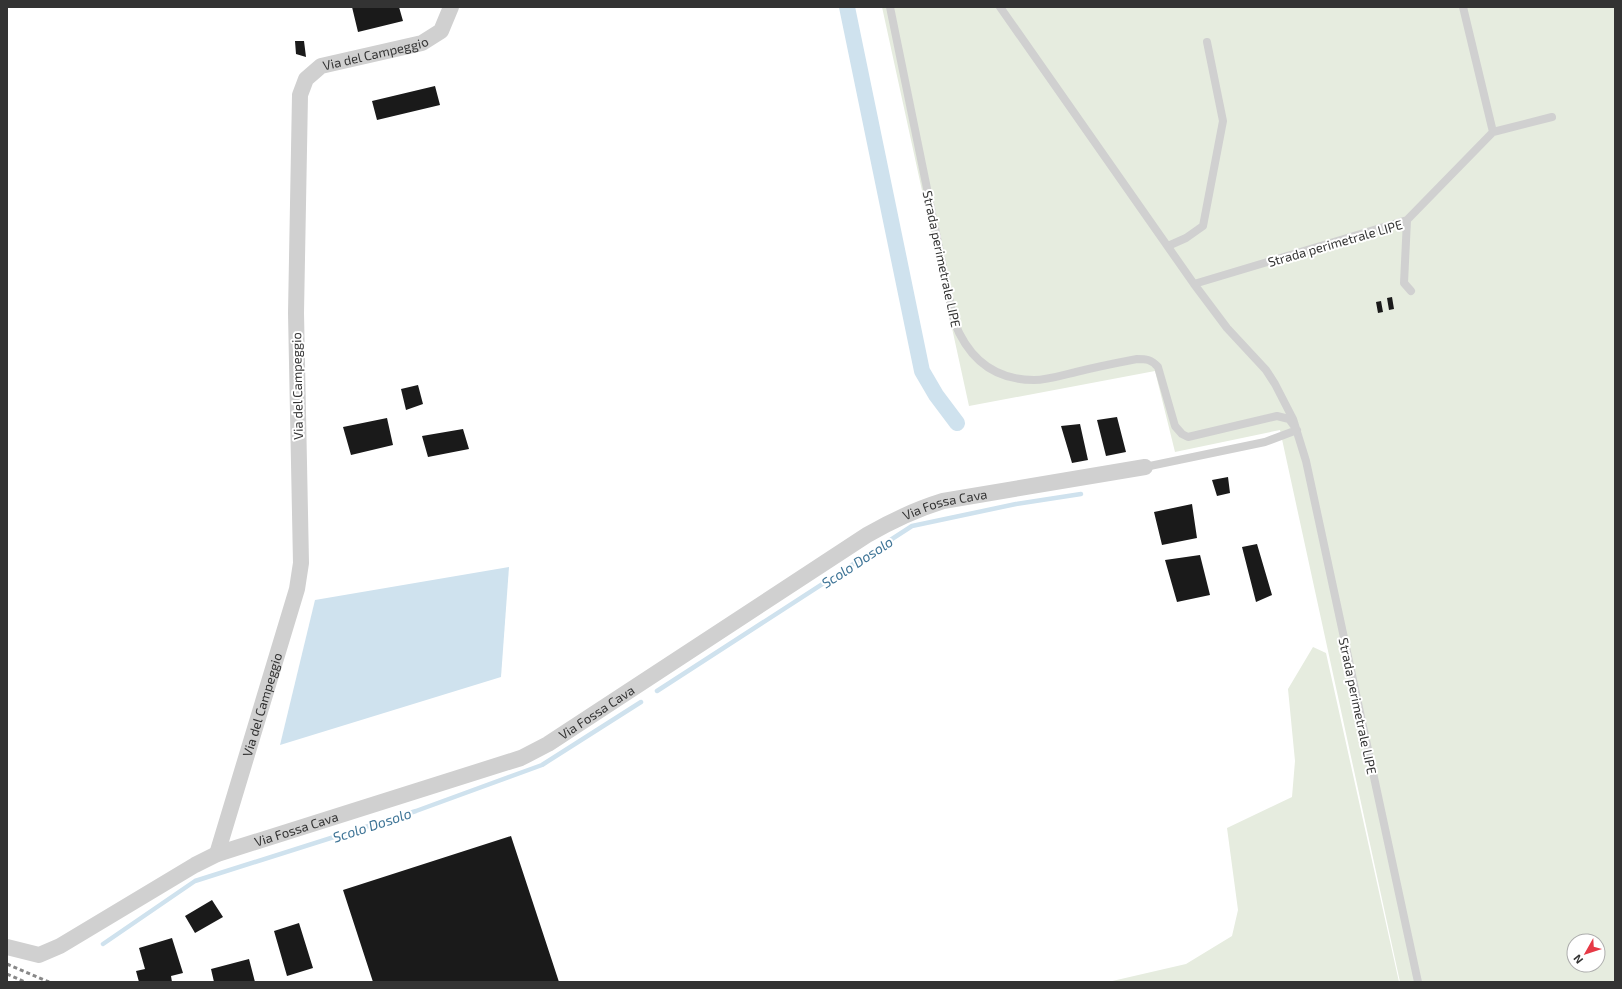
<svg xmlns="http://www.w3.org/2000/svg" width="1622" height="989" viewBox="0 0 1622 989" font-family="'Exo 2',sans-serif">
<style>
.green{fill:#e6ecdf;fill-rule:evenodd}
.water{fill:#cfe2ee}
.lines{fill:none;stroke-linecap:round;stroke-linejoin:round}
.stream{stroke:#cfe2ee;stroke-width:4.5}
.canal{stroke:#cfe2ee;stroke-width:16}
.building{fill:#1a1a1a}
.service{stroke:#d0d0d0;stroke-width:8}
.minor{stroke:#d0d0d0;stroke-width:16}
.rail{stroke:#888;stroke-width:3;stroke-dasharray:4 3;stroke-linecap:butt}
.labels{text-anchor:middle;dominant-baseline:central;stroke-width:4;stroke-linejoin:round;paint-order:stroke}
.street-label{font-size:13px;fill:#333;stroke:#fff}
.water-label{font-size:14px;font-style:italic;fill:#3f7597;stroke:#fff}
</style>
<rect width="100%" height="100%" fill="#fff"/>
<path class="green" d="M882,7H1615V982H1400L1280,430L1175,452L1155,371L969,406ZM1574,941H1598V965H1574Z
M1313,647L1326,653L1399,982H1108L1186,964L1232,936L1238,910L1227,828L1292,797L1295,761L1288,689Z"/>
<path class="water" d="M509,567L501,677L280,745L315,600Z"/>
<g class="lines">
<path class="stream" d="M657,691L912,526L1016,504L1081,494
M103,944L195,881L416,811L542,765L641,702"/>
<path class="canal" d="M847,7L922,371L936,395L957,423"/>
</g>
<path class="building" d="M352,7H399L403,21L358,32Z
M295,41H304L306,57L296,54Z
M435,86L440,105L377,120L372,101Z
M1392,297L1394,309L1389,310L1387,298Z
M1381,301L1383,312L1378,313L1376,302Z
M418,385L423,404L406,410L401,389Z
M1117,417L1126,452L1106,456L1097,420Z
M387,418L393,445L351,455L343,427Z
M1080,424L1088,460L1072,463L1061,426Z
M463,429L469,449L428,457L422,436Z
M1228,477L1230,493L1217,496L1212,480Z
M1192,504L1197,538L1162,545L1154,512Z
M1257,544L1272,595L1256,602L1242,547Z
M1200,555L1210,595L1177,602L1165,560Z
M511,836L559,982H373L343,890Z
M212,900L223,917L195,933L185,916Z
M299,923L313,968L287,976L274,931Z
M172,938L183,973L171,976L172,982H139L136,971L145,969L139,948Z
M249,959L255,982H214L211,969Z"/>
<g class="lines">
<path class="service" d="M890,7L954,321C968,358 993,380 1034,380C1048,380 1063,375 1076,372C1096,367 1116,363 1137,359C1146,359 1151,359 1158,367L1175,426L1182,434L1188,437L1277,416L1289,419L1297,430L1265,442L1145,467
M1000,7L1194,284
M1493,132L1552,117
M1407,220L1493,132L1463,7
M1168,246L1186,238L1203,226L1223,121L1207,42
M1411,291L1404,283L1407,220L1194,284L1227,328L1266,370L1275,384L1293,419L1306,461L1418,982"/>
<g class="minor">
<path id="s1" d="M217,854L297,589L301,563L296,313L300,95L306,79L321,66L422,43L441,31L451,7"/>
<path id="s2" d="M7,947L39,955L60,946L195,865L217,854L521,758L548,744L867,535C893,520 914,510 943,501L1145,467"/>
</g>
<path class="rail" d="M7,964L49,982
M7,974L25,982"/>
</g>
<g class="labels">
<g class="street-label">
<text stroke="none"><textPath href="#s1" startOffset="864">Via del Campeggio</textPath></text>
<text transform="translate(1335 243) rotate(-16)">Strada perimetrale LIPE</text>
<text transform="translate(942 259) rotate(78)">Strada perimetrale LIPE</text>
<text transform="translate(297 386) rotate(-91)">Via del Campeggio</text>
<text stroke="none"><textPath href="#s2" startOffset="1053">Via Fossa Cava</textPath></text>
<text stroke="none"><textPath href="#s1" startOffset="156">Via del Campeggio</textPath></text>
<text transform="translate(1358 706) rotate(78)">Strada perimetrale LIPE</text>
<text stroke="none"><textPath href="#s2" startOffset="645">Via Fossa Cava</textPath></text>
<text stroke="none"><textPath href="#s2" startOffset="321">Via Fossa Cava</textPath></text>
</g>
<g class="water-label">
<text transform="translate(857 562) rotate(-33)">Scolo Dosolo</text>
<text transform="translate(372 825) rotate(-18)">Scolo Dosolo</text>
</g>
</g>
<rect width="1622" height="989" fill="none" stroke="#333333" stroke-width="16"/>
<g transform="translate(1586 953) rotate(231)"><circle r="19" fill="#ffffff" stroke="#adadad"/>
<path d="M0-3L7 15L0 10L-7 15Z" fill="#e63946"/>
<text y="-6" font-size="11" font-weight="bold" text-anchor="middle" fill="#333333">N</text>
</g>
</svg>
